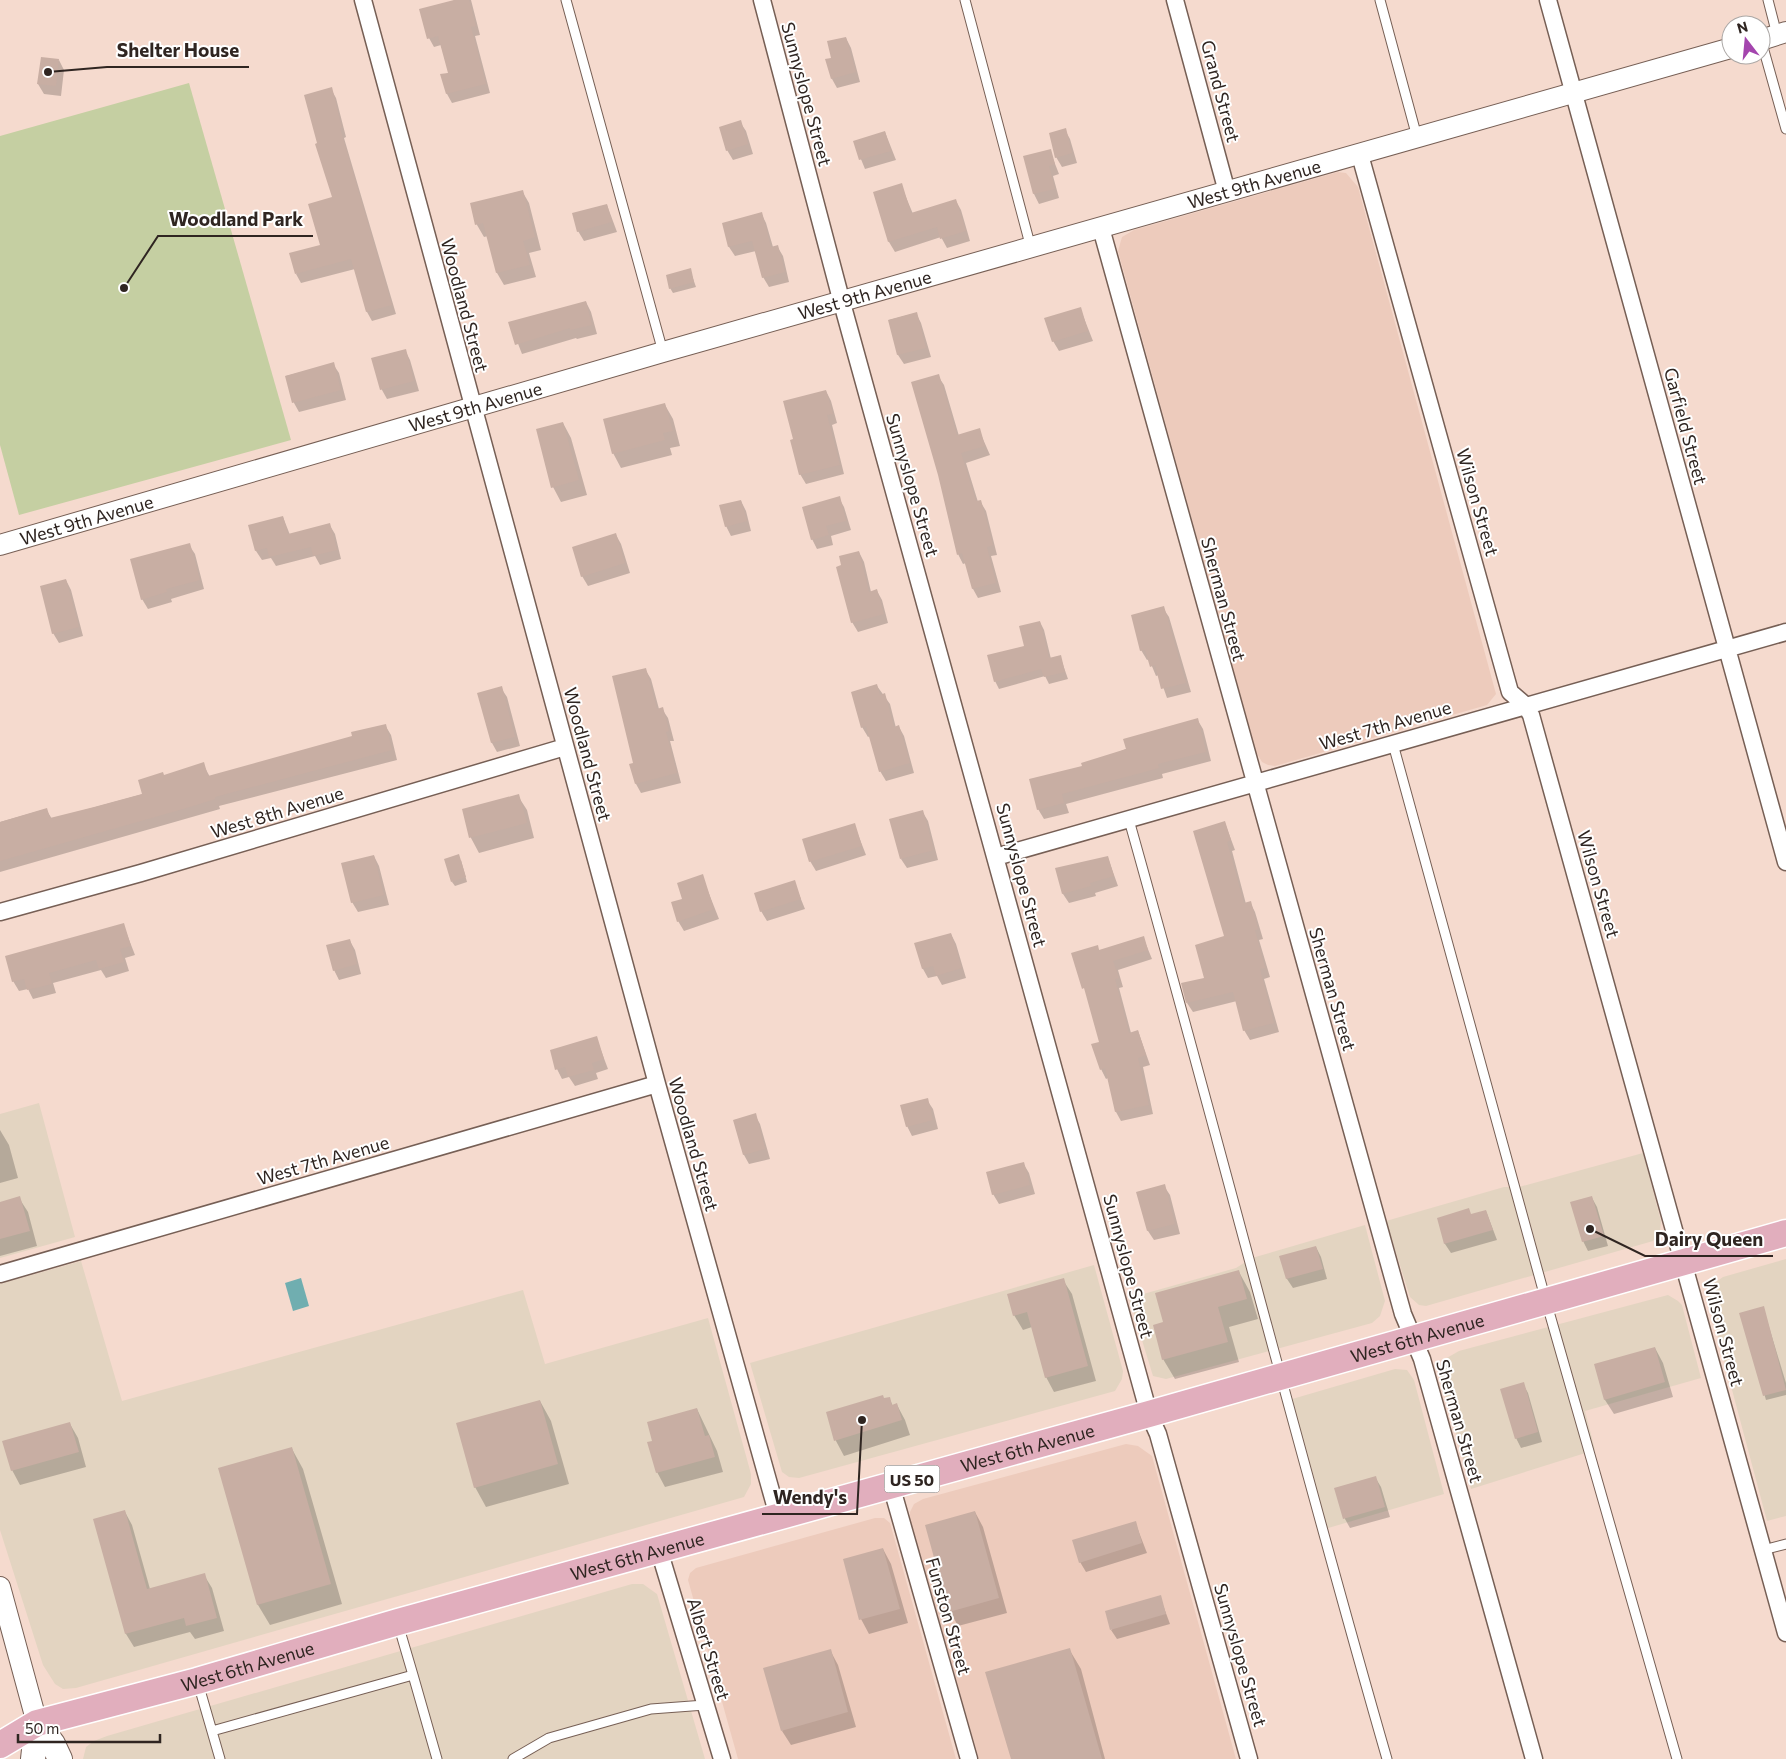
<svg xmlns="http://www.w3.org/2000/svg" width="1786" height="1759" viewBox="0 0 1786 1759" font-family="Commissioner,sans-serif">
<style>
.commercial{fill:#e3d4c1}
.built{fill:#edcbbc}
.green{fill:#c5cfa2}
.water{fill:#70aeb0}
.shadow{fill:#0003}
.building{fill:#c8aea3}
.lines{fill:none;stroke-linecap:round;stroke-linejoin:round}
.service-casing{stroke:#765f55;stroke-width:11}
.minor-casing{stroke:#765f55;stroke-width:19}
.tertiary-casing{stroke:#765f55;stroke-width:22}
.secondary-casing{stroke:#765f55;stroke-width:26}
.primary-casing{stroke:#fff;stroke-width:29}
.service{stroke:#fff;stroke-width:9}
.minor{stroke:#fff;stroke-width:16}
.tertiary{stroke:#fff;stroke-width:20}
.secondary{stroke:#fff;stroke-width:24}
.primary{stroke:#e1aebd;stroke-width:26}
.labels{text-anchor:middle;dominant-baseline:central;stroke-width:4;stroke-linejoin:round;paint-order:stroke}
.shield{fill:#fff;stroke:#6d6664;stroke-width:1}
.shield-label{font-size:16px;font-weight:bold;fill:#2f2521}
.street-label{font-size:18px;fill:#2f2521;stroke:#fff}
.leader{fill:none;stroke:#2f2521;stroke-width:2}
.callout-dot{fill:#2f2521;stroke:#fff;stroke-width:2}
.callout-label{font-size:19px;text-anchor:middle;font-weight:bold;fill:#2f2521;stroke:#fff;stroke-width:4;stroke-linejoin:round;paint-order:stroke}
</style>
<rect width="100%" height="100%" fill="#f5dace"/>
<path class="commercial" d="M39,1103L75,1237L0,1258V1114Z
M1643,1153L1661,1221L1660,1231L1653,1241L1426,1306L1419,1305L1410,1297L1386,1221L1504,1187H1519Z
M1365,1225L1385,1301L1380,1316L1372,1323L1166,1379L1153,1376L1129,1298L1236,1268L1252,1258Z
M1786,1259V1516L1767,1521L1707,1296L1713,1284L1723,1277Z
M81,1261L122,1401L523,1290L545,1364L708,1318L751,1474V1484L744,1497L76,1688L63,1689L55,1684L43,1665L0,1530V1284Z
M1094,1265L1123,1371L1122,1379L1115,1391L799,1478L789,1477L782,1472L750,1363Z
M1668,1295L1678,1301L1682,1305L1701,1378L1585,1411L1595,1450L1471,1489L1440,1375L1441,1363L1445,1359L1459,1351Z
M1395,1369L1407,1370L1414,1380L1444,1494L1318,1531L1282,1402Z
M632,1584H643L657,1594L705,1759H83L86,1747L94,1741L107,1736Z"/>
<path class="built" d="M1338,172L1346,173L1358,187L1496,694L1487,705L1275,766L1268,765L1262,762L1256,752L1118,251L1122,237L1134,230Z
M1126,1444L1138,1446L1152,1456L1236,1759H979L910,1519V1512L914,1504L923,1499Z
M875,1518H884L890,1523L956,1759H738L688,1580L690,1573L696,1568Z"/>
<path class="green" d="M189,83L291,440L19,515L0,445V136Z"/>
<path class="water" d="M301,1278L309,1306L293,1311L285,1283Z"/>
<path class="shadow" d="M454,0H473H471L480,35L475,36L490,93L452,103L447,94L442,75L449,73L441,45L434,47L429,38Z
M846,38L851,48L860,82L837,88L832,79L833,59Z
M59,60L64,70L61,96L44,94L38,84Z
M331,89L336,98L346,137L344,138L396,314L372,321L367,312L355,269L301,283L296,274L321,245L333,198Z
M740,122L746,131L753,154L733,160L727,150Z
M1065,130L1070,139L1077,163L1062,167L1056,157Z
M885,132L896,160L865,169L854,142Z
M1050,151L1059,174L1053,176L1059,198L1039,204L1034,194L1024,157Z
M901,185L913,214L956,201L961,210L970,241L947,248L941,237L895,252L889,242L874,193Z
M522,191L529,203L541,250L529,253L536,277L504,285L497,273L488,236L484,237L477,225L471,204Z
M607,205L617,232L584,241L578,231Z
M761,213L766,223L773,247L777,246L783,256L789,282L769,287L763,277L756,251L735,256L729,247L723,224Z
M690,270L696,287L673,293L670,288Z
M586,302L591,312L597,334L577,339L576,338L522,354L510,323Z
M1080,308L1093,341L1059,351L1053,341Z
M916,313L921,323L931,357L904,364L898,355L889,320Z
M405,350L410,360L419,391L387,399L382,390L373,359Z
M333,364L339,373L346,400L299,412L294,403L286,376Z
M938,376L944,385L959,436L979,430L990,455L966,463L978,502L980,501L986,511L997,555L991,556L1001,592L978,598L973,589L966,563L963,564L958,554Z
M826,391L831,401L837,423L832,425L844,474L806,484L800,474Z
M665,405L673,419L680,446L670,448L672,455L621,468L613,453Z
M563,423L571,438L587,495L561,502L553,487Z
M839,498L844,507L851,530L831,536L833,545L817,549L812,539Z
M741,501L746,511L751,531L731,536L726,526Z
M283,517L290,535L329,524L335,534L341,559L320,565L315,556L276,566L271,558L262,560L256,551L250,526Z
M616,535L621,544L630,573L588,586L582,576Z
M189,545L195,554L204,589L171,599L172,602L148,609L142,599Z
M859,552L864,562L871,592L877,591L882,600L888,623L858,632L852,622Z
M66,580L71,590L83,636L59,643L53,633Z
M1163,608L1169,617L1191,692L1167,698L1159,675L1156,676L1149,659L1147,660L1141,650Z
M1040,622L1044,630L1051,659L1060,656L1068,679L1049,684L1045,676L999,689L995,681L1026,647Z
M645,669L651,679L659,709H662L668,718L674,741H670L681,783L641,793L636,784L635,764Z
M877,686L890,704L896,728L899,727L904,736L914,773L886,781L880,771L870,736L868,737L862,727Z
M501,688L507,697L520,746L497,752L492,743L479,694Z
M1197,719L1203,729L1211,761L1162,774L1163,778L1066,804L1069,813L1044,819L1038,809L1083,767Z
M385,725L391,735L397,760L219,806L220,809L0,872V822L46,809L52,819L143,794L164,776L203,764L210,777L354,737Z
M518,796L527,810L534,838L479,853L471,838L463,810Z
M922,811L928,821L938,860L907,868L901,859Z
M1225,823L1235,850L1232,851L1246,904L1250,902L1255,912L1263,939L1259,940L1270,977L1264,979L1279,1032L1250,1040L1244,1030L1237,1001L1193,1012L1187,1003L1206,979L1226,937Z
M854,824L866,855L816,871L810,861Z
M374,856L379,866L389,905L358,912L352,902Z
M1108,858L1118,886L1095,893L1096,896L1069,903L1063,894L1056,869Z
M461,860L467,882L455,886L452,882Z
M702,876L719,919L684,931L678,921L684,900Z
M794,882L805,909L767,921L761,911Z
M123,924L135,955L125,958L129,971L106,978L101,970L53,983L56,993L33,999L28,989L19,991L13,981Z
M951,934L956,944L966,978L942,985L937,976L928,978L923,969L916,944Z
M1143,937L1152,959L1118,970L1123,987L1119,988L1131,1033L1138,1031L1150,1065L1143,1067L1153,1114L1121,1121L1116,1112L1108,1078L1106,1079L1101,1069L1100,1043L1088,996L1073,954L1097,947L1100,951Z
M350,941L355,950L361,974L339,980L334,970Z
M596,1037L608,1069L596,1073L598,1079L575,1086L569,1077L562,1079L557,1069Z
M927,1100L933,1109L938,1129L912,1136L907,1126Z
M755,1115L760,1124L770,1159L749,1164L744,1155L735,1120Z
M0,1130L9,1145L18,1178L0,1183Z
M1023,1163L1029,1173L1035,1194L999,1204L993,1194Z
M1164,1186L1170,1195L1180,1234L1154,1240L1148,1231L1138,1192Z
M19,1198L28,1212L37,1246L0,1256V1203Z
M1592,1198L1597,1207L1608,1246L1588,1251L1583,1241Z
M1486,1211L1497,1240L1451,1253L1445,1244L1438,1219L1472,1215Z
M1316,1247L1321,1257L1327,1279L1293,1288L1287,1279L1281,1257Z
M1239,1272L1250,1292L1258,1319L1229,1327L1239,1362L1175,1379L1163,1359L1165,1323Z
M1063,1280L1072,1294L1096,1381L1054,1392L1046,1377L1032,1327L1023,1330L1014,1315Z
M1763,1307L1786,1383V1395L1766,1400L1741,1314Z
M1655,1348L1663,1363L1673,1397L1614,1414L1605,1400L1595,1365Z
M1523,1384L1528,1393L1542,1442L1521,1448L1516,1438Z
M889,1398L893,1406L897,1405L905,1420L910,1435L844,1456L836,1441L828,1413Z
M540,1401L551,1421L569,1484L486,1507L475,1487Z
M697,1409L717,1451L723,1472L665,1487L657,1472L654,1442Z
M70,1424L78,1438L86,1467L20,1485L12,1470Z
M292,1449L303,1469L342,1604L270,1625L258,1605L220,1469Z
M1375,1477L1381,1487L1390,1517L1350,1528L1345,1519L1336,1489Z
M125,1512L132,1525L150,1589L204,1575L212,1588L224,1631L195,1639L190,1632L134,1647L126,1634L95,1520Z
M975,1512L983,1527L1007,1613L958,1626L950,1611Z
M1135,1522L1147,1553L1086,1572L1080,1562Z
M883,1549L891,1564L908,1623L869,1634L861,1619Z
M1160,1597L1170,1624L1117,1639L1111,1630Z
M1069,1649L1081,1669L1105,1759H1012Z
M830,1650L838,1665L856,1727L791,1745L782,1731Z"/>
<path class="building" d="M454,0H469L476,26L471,27L486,84L446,94L440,74L448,73L438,36L427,39L419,9Z
M846,37L856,72L831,79L825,59L831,58L827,41Z
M41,57L59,59L56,86L37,84Z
M332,87L342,128H340L392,305L366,312L351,259L295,274L289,253L320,245L308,204L332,197L315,144L317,143L304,95Z
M741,120L748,144L726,151L719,127Z
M1066,128L1072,153L1055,158L1049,133Z
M885,131L891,151L859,160L853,141Z
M1051,149L1055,164L1049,166L1055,189L1033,194L1023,156Z
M902,183L911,213L956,199L966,231L940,239L937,227L888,242L873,192Z
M523,190L535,237L523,241L530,265L496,273L483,223L475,225L470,203Z
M607,204L612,222L577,232L572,213Z
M762,212L771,247L778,245L785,272L762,278L752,241L728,247L722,223Z
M691,268L694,282L669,289L666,275Z
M586,301L592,325L570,330V328L515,345L508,322Z
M1081,307L1088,331L1052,342L1044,318Z
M917,312L926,348L897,355L888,320Z
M406,349L414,381L380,390L371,358Z
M334,362L341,390L292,403L285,376Z
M939,374L957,435L980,428L985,446L961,453L976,501L981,500L993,545L987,547L996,583L972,589L962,553L957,555L938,475L911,382Z
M826,390L833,414L827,415L840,465L799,475L790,440L793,439L783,401Z
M665,403L673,431L663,433L665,440L612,454L603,419Z
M563,422L579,480L551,488L536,429Z
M840,496L846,521L826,526L829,535L811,540L802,507Z
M741,500L747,521L725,527L719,505Z
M283,516L288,534L330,523L337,550L313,556L311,547L269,557L267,548L255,551L248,525Z
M616,533L625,563L581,577L572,547Z
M190,543L200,580L166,589L167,592L141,600L130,559Z
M859,551L869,592L877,589L884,614L851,623L836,567L841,565L839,556Z
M66,579L79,627L52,634L40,586Z
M1164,606L1186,683L1161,689L1155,665L1150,667L1145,650L1140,651L1131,615Z
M1040,621L1049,658L1061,655L1065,672L1044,677L1041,669L994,682L987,655L1024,646L1019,626Z
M646,668L657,709L663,707L669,731L666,732L677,773L635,784L629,764L633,763L612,676Z
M877,684L880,695L885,693L894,727L899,725L910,763L879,772L866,726L861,728L851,692Z
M502,686L515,737L491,743L477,693Z
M1198,718L1206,752L1158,764L1159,768L1062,794L1064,803L1037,810L1029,779L1082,766L1081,763L1126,749L1123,739Z
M386,724L392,750L215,797V799L190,807L0,861V822L47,808L50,818L94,807L142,794L138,780L163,772L164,775L204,762L208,776L352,736L351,732Z
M519,794L527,823L469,838L462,809Z
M923,810L934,850L900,859L889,819Z
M1225,821L1231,840L1227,842L1244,903L1251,901L1258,929L1255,930L1265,968L1260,969L1274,1023L1243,1031L1233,992L1186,1003L1181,983L1204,978L1195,945L1224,936L1193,831Z
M855,823L862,846L809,862L802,839Z
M459,854L466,877L451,882L444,859Z
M374,855L384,895L351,903L341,863Z
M1108,856L1114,876L1090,883L1091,886L1062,894L1055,868Z
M703,874L714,909L677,922L671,902L682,899L677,883Z
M795,880L801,899L760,912L754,893Z
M124,923L131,946L120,949L124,962L99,969L96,960L49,973L52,984L27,990L24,979L12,982L5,956Z
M951,933L962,968L936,976L933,966L922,969L914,943Z
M1144,936L1148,950L1113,961L1119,978L1115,979L1129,1033L1138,1030L1146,1055L1138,1058L1149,1105L1115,1112L1105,1068L1100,1070L1091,1044L1099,1042L1084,988L1082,989L1071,953L1098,945L1099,950Z
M350,939L357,964L333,971L326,945Z
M597,1036L604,1059L592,1063L594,1070L568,1077L565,1067L555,1070L550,1050Z
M928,1098L933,1120L906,1127L900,1105Z
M756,1113L765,1149L743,1155L733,1120Z
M1024,1162L1030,1185L992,1195L986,1172Z
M1165,1184L1175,1224L1147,1231L1136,1192Z
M20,1196L30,1231L0,1239V1202Z
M1592,1196L1604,1236L1582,1242L1570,1202Z
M1469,1208L1471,1214L1486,1210L1493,1230L1444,1244L1437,1218Z
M1316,1246L1323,1269L1286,1279L1279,1256Z
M1239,1270L1247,1299L1218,1307L1228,1342L1162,1360L1153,1325L1163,1322L1155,1293Z
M1064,1278L1088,1366L1045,1378L1027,1312L1013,1316L1007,1294Z
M1764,1306L1786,1390L1763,1396L1739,1313Z
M1655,1347L1665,1382L1604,1400L1594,1364Z
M1524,1382L1538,1432L1515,1439L1500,1389Z
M883,1395L884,1398L890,1397L892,1405L897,1403L902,1420L834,1441L826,1412Z
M540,1400L558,1464L474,1488L456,1423Z
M697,1408L705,1436L709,1435L715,1457L656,1473L647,1442L652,1441L647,1422Z
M70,1422L79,1452L11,1471L2,1441Z
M292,1447L331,1584L257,1605L218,1468Z
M1376,1476L1385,1507L1343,1519L1334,1488Z
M125,1510L147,1589L205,1573L217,1618L186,1626L184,1618L125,1634L93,1519Z
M975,1511L999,1598L949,1612L925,1525Z
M1136,1521L1142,1543L1079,1563L1072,1540Z
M883,1548L900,1609L859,1620L843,1559Z
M1161,1595L1166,1614L1110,1630L1105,1611Z
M1070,1648L1102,1759H1011L985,1672Z
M831,1649L848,1712L781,1731L763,1668Z"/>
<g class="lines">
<defs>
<path id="service" d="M566,0L663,352
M965,0L1031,248
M1380,0L1417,137
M1768,0L1777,35
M1761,40L1786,129
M1393,744L1546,1301L1677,1759
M1129,820C1217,1132 1297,1447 1387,1759
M1763,1550L1786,1544
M413,1675L437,1759
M198,1683L220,1759
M212,1731L413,1675L398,1624
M513,1759L549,1738L651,1709L705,1705"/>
<path id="minor" d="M363,0L657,1084L778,1516
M762,0L842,303L1149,1414L1158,1434L1249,1759
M1175,0L1227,192
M1548,0L1786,862
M1360,155L1510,692L1525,705L1531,715L1786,1633
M1101,228L1403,1314L1422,1359L1534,1759
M996,857L1786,632
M0,912L141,873L565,747
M0,1274L657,1084
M891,1485L969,1759
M659,1550L722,1759"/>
<g id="tertiary">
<path d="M1761,40L1786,32"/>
<path id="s1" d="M0,545L663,352L1731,48"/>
<path d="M0,1587L37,1723"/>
</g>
<path id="secondary" d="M37,1723L53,1744L60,1759
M33,1759L37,1723"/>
<g id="primary">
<path id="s2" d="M0,1745L37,1723L197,1681L398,1622L1149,1414L1786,1233"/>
</g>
</defs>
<use href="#service" class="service-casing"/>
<use href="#minor" class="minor-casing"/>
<use href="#tertiary" class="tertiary-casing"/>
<use href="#secondary" class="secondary-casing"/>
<use href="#primary" class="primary-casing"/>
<use href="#service" class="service"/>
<use href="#minor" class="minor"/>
<use href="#tertiary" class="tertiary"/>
<use href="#secondary" class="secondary"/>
<use href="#primary" class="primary"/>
</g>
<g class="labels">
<rect class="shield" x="884.5" y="1465.5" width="55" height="27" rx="4"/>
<g class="shield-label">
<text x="912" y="1479">US 50</text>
</g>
<g class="street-label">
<text transform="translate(1221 91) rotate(75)">Grand Street</text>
<text transform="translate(807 94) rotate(75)">Sunnyslope Street</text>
<text stroke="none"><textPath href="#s1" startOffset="1305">West 9th Avenue</textPath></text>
<text stroke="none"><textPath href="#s1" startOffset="900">West 9th Avenue</textPath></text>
<text transform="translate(465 305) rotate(75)">Woodland Street</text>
<text stroke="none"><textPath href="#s1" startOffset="495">West 9th Avenue</textPath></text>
<text transform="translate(1686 426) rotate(75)">Garfield Street</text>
<text transform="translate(913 485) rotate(74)">Sunnyslope Street</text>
<text transform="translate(1478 502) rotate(74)">Wilson Street</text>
<text stroke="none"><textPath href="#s1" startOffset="90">West 9th Avenue</textPath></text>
<text transform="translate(1224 599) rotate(75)">Sherman Street</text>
<text transform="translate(1385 725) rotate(-16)">West 7th Avenue</text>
<text transform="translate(588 754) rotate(75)">Woodland Street</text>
<text transform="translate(277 812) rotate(-17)">West 8th Avenue</text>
<text transform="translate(1022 875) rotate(75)">Sunnyslope Street</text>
<text transform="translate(1599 884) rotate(74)">Wilson Street</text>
<text transform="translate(1333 989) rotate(74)">Sherman Street</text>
<text transform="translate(694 1144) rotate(74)">Woodland Street</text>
<text transform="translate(323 1160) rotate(-16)">West 7th Avenue</text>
<text transform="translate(1129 1266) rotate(75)">Sunnyslope Street</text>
<text transform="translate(1724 1332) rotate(75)">Wilson Street</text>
<text stroke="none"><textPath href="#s2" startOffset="1476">West 6th Avenue</textPath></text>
<text transform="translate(1460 1421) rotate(74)">Sherman Street</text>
<text stroke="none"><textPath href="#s2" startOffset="1071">West 6th Avenue</textPath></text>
<text stroke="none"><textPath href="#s2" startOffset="666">West 6th Avenue</textPath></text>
<text transform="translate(949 1616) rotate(74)">Funston Street</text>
<text transform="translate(709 1649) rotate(73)">Albert Street</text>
<text transform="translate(1241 1655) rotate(74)">Sunnyslope Street</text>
<text stroke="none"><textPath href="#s2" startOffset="261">West 6th Avenue</textPath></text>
</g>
</g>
<path class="leader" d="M48 72L107 67H249M124 288L158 236H313M1590 1229L1645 1256H1773M862 1420L857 1514H762"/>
<g class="callout-dot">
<circle cx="48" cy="72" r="5"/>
<circle cx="124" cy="288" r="5"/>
<circle cx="1590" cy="1229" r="5"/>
<circle cx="862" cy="1420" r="5"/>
</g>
<g class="callout-label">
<text x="178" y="57">Shelter House</text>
<text x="236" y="226">Woodland Park</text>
<text x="1709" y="1246">Dairy Queen</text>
<text x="810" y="1504">Wendy's</text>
</g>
<g transform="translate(1746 40) rotate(344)"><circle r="24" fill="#ffffff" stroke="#aca8a6"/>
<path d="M0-4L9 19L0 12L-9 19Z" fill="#a445ae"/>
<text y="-8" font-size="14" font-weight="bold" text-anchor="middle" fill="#2f2521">N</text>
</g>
<path d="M18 1734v8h142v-8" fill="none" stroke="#2f2521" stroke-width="2.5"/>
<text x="25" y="1734" font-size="15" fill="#2f2521" stroke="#ffffff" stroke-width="4" paint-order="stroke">50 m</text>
</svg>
